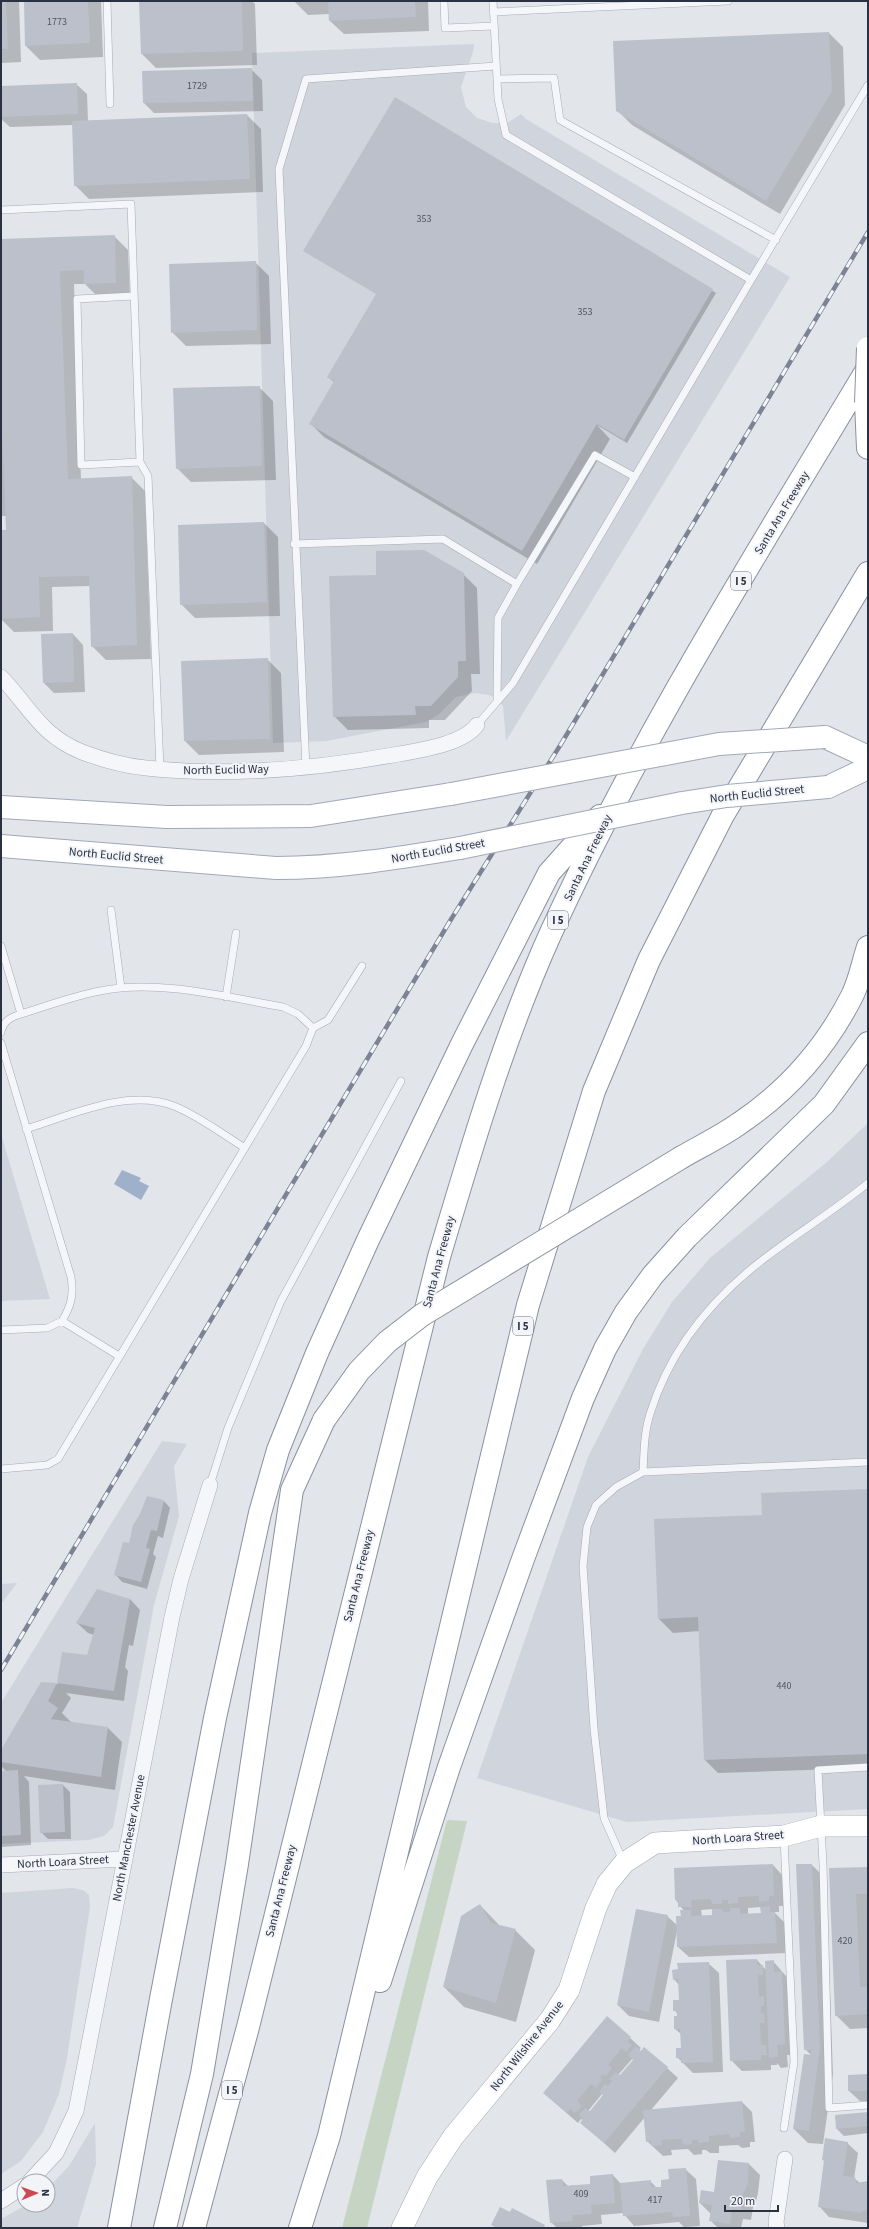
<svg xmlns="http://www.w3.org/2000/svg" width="869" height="2229" viewBox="0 0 869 2229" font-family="'Source Sans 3',sans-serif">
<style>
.built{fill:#d0d4dc}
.green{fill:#c6d4c3}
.water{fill:#9eb0ca}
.shadow{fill:#0003;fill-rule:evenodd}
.building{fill:#bcc0ca}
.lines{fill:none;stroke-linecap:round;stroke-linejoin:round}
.lane-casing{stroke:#a7abb5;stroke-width:8}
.street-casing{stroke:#a7abb5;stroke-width:16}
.secondary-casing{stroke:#a7abb5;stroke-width:22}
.primary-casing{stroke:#a1a8b6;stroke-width:24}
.highway-casing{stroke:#8991a1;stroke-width:24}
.lane{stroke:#f5f6f9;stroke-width:7}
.street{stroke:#f5f6f9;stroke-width:15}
.secondary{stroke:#fff;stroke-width:21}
.primary{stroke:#fff;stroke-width:22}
.highway{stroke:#fff;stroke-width:22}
.rail-casing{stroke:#7c8394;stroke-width:4.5}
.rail{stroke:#f2f4f8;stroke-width:3;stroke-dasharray:9;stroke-linecap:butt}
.primary-bridge-casing{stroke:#a1a8b6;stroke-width:24;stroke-linecap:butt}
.highway-bridge-casing{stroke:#8991a1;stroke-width:24;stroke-linecap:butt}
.primary-bridge{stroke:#fff;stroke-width:22}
.highway-bridge{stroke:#fff;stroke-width:22}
.labels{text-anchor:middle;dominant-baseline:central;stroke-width:4;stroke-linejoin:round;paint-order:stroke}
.number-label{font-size:10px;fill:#4e5565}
.shield{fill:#f2f4f8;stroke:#666c79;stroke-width:1}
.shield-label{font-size:11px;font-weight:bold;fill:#2a3143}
.street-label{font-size:12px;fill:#2a3143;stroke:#f2f4f8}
</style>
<rect width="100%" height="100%" fill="#e2e5ea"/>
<path class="built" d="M474,44L473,52L461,87L466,107L477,118L493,123H501L509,122L521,114L526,119L790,277L506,741L503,706L497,699L489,695L475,693L456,697L438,715L426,722L326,741L273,743L252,53Z
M868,1123V1809L627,1822L477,1778L588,1457L643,1349L672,1302L710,1258L827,1162Z
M1,1134L50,1299L1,1301Z
M162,1441L187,1444L174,1466L179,1516L154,1605L113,1827L104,1836L89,1840L1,1844V1703Z
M17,1583L1,1604V1584Z
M72,1888L83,1890L89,1895L90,1907L67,2058L59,2094L43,2132L21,2161L1,2174V1893Z
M95,2123L96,2164L77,2228H1V2219L26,2205H48V2188L69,2166Z"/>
<path class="green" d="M447,1820L467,1821L367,2228H342Z"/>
<path class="water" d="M122,1170L141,1178L139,1181L149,1186L141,1200L114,1184Z"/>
<path class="shadow" d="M1,1H19L21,62L1,63Z
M25,1H101L103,57L40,60L26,46Z
M140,1H252L255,4L257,65L156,68L142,54Z
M294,1H428L429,31L344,34L330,21L329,14L308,15Z
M829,33L843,47L845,105L780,214L632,125L617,110Z
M251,69L262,80L263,111L154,113L144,103Z
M76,84L87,94L88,121L247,115L261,129L263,192L89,199L75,185L73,125L10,127L1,119V87Z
M395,99L716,293L627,443L597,425L610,439L537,564L324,437L310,423L335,383L328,377L377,295Z
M114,236L128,250L130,297L99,298L85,284H74L81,479L131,477L145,491L151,659L106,660L92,646L90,586L52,587L53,631L14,632L1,619V538L7,531L6,516H1V240Z
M255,262L269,276L271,344L186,346L172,332Z
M259,387L273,401L276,480L191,482L177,468Z
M264,523L278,537L280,616L195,618L181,604L179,526Z
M463,574L477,588L480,674H471L472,691L445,720H429V728L348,730L334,716Z
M73,634L83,645L85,692L54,693L44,683Z
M267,659L281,673L284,752L199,755L185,741Z
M868,1490V1768L718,1773L705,1760L700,1631L673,1633L659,1619L763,1516Z
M164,1501L170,1508L163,1538L158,1536L153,1554L156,1557L147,1589L122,1582L116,1575L130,1545Z
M130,1599L140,1610L133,1646L129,1645L125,1667L128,1671L124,1701L66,1693L71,1698L62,1713L72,1723L108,1728L122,1742L115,1790L24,1776L29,1782L31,1845L1,1847V1772H7L1,1766V1752L42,1683L58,1684L63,1653L88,1656L94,1635L88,1633L77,1623Z
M63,1785L70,1792L71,1839H48L41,1832Z
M773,1865L783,1876L784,1906H779V1912H774L786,1924L787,1953L689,1957L678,1947L677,1931L659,2022L629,2016L618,2005L667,1916L678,1926L684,1911L676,1900ZM761,1907L762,1914H748V1908ZM713,1909L714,1916H702L701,1910Z
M812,1865L826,1879L833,2074L823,2144L808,2143L794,2129L813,2057L805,2049Z
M868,1868V2028L850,2029L836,2015L830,1869Z
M480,1905L501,1927L515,1930L535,1950L516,2022L464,2007L444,1987Z
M757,1960L766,1970L773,1961L792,1983L795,2055H787L788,2067L781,2068L777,2063V2065H771V2070L742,2071L731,2060Z
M708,1963L719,1973L723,2072L693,2073L677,2057L682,2049L681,2034L675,2029L678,2014L674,2010L680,2001L679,1985L674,1979Z
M608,2018L641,2048L639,2050L667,2068L678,2078L651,2110L742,2102L752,2112L755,2142H750V2147L742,2148L738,2145L719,2146V2153H710L706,2150H702V2154L694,2155L688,2149L671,2150L672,2155L663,2156L647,2141L645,2117L615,2153L582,2123L583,2120L581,2119L578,2123L555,2103L544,2093ZM633,2058L634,2060L620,2077L618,2075ZM602,2094L604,2096L590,2113L588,2111Z
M868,2075V2101H860L849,2091Z
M868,2113V2133L844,2136L837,2129Z
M847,2143L858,2153L854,2178L860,2183L868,2182V2223L829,2217L819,2206L825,2162L823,2160Z
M719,2161L749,2164L760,2175L758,2193L756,2201H754L751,2220L743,2219L741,2228H718L711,2221L710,2213L700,2203L715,2193Z
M685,2169L696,2179L700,2226L684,2227L679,2222L634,2226L623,2213L601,2215L602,2224L582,2226V2228H557L551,2222L562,2180L568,2186L591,2185L613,2175L621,2184L650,2181L657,2188L662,2187Z"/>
<path class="building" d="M1,1H6L8,49H1Z
M24,1H88L90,43L25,46Z
M139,1H242L243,51L141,54Z
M328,1H415L416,17L329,21Z
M829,32L832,91L766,201L616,111L613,41Z
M252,68L253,101L143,103L142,71Z
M77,83L78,114L1,117V86Z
M395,97L713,289L624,440L597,424L522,551L309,424L334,381L327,377L376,294L303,251Z
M247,114L250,179L74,186L72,121Z
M115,235L116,283L84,284V270L60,271L68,479L132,476L137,645L91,647L89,576L39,577L40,617L1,619V530H6L1,400V239Z
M256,261L257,330L171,333L169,264Z
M260,386L262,466L176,469L173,388Z
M264,522L267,602L180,605L178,525Z
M424,550L464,573L466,661H458V677L431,706H415L416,715L333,717L329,576L376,575V551Z
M73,633L74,682L43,683L41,634Z
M268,658L270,739L184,741L181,661Z
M868,1489V1754L704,1760L698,1617L658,1619L654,1519L762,1515L761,1493Z
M147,1496L164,1500L157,1531L151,1530L146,1548L150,1549L141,1582L114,1575L123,1542L129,1543L133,1525L140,1514Z
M97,1589L130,1599L114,1691L57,1683L62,1652L87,1655L95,1628L76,1623Z
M41,1682L57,1683L48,1701L58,1708L51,1719L108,1727L101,1777L1,1762V1750Z
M18,1770L21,1835L1,1836V1771Z
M63,1784L65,1832L40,1833L38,1785Z
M773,1864L774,1896H769V1901L759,1902V1896L738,1897V1903L728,1904V1900H722V1904H712L711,1899L691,1900L692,1907H678V1900H675L674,1868Z
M796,1864H812L820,2048L809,2131L793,2129L804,2054L811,2055V2050H804Z
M868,1867V1894H856L860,1987H868V2014L835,2016L829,1868Z
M480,1904L491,1923L516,1929L496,2003L443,1987L461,1916Z
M770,1906V1912H775L777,1943L677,1947L676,1916H681L680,1910H691V1916L712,1915V1909H722L723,1912H730V1908H740V1914L761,1913L760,1907Z
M636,1909L668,1915L649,2012L617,2005Z
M757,1959V1965H763V1975H758L759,1997L764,1996V2006H761V2013H764L765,2023H760L761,2045H766L767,2055H761V2060L730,2061L726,1960Z
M774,1960V1972H782L785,2044L777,2045L778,2057L769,2058L765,1961Z
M709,1962L713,2062L681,2063V2058H676V2048H681L680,2029H674V2016H677V2011H673V2000H679L678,1979L673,1980L672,1970L678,1969L677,1963Z
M607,2016L631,2037L628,2041L632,2045L626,2052L622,2048L608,2065L612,2068L606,2076L603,2074L600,2078L602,2080L596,2088L591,2084L577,2101L582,2106L575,2113L570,2109L567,2113L543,2093Z
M636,2046L641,2051L644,2047L668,2067L604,2143L580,2123L583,2119L579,2115L585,2108L590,2111L603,2095L599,2092L605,2084L608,2086L612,2081L609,2079L616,2072L620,2075L633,2060L628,2055Z
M868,2074V2091H848V2075Z
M742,2101L745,2132H740V2137L730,2138V2134L709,2136V2142L698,2143V2140H692V2144L683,2145L682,2139L661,2140L662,2145L651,2146V2141L646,2142L643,2110Z
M868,2112V2126L836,2129L835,2115Z
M825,2138L848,2142L843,2176L855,2177L856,2183L868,2181V2210L862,2211V2213L818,2207L824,2160H822Z
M718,2160L749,2163L748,2182L745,2191H744L741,2210L732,2209L730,2224L709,2221L712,2205L699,2203L701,2190L714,2192Z
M686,2168L690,2216L673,2217L672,2212L623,2216L620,2183L651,2180V2187H661V2180L669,2179L668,2169Z
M613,2174L615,2203L591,2205L592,2214L572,2215L573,2221L550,2223L546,2180L562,2179L563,2186L590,2184V2176Z
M500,2207L510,2212L512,2208L545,2225L544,2228H497L491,2225Z"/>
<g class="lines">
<defs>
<path id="lane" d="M107,1L110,104
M444,1L445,28L494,26
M493,12L728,1
M497,79L554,78L560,120L776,240
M1,210L131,204L140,462L148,476L160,769
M751,280L868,85
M134,296L77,299L81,465L140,462
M294,544L443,539L517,584L498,618L497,699
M517,584L595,455L635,477
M477,725L513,683L751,280L506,135L498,99L493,1
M306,768L279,169L306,79L496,66
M111,910L121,988
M1,946L21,1014
M226,997L236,933
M1,1032C3,1021 11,1017 21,1014C47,1006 73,996 100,991C158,979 226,997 283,1007L298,1014L313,1028
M1,1043L71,1277C74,1295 71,1306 62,1321
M26,1129C72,1115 127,1088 174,1106C199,1116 222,1134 245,1148
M1,1330L47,1328L62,1321L119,1356
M1,1469L47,1465L58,1459L306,1046L313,1028L328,1020L362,966
M643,1472C644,1453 644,1433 650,1414C670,1349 711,1299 765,1258C799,1232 835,1210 868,1183
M210,1485L228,1428L281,1301L401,1081
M868,1767L818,1770L823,1864L829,2108L868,2105
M623,1861L604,1818L594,1729L583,1566L587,1527L596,1505L616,1487L643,1472L868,1462
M784,2128L794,2062L784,1838"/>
<path id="street" d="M1,677C30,707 40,735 82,752C103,760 124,766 146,768C230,777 316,769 399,754C421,750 463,744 477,725
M1,1865L124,1859
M30,2181L56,2153L76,2111L172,1617L181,1579L210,1485
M1,2201L24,2186
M777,2228L776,2222L785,2159"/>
<path id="secondary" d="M402,2228L427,2177L453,2137L550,2020L569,1990L596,1908L607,1884L624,1863L655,1843L784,1836L821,1826H868"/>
<path id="primary" d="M825,737L868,757
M828,787L868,768
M1,807L167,817L311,816L451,794
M1,846L276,868C338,868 399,858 460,848"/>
<path id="highway" d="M866,403L868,448
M682,1157C701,1146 722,1136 740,1123C789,1090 827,1046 853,994C860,979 863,962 868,947
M380,1981L449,1767L523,1559L583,1398L605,1349L626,1312L653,1275L687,1237L824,1104L868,1043
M119,2228L161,1999L215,1718L260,1513L278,1450L317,1353L368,1240L462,1044L549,873L600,816
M165,2228L202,2074L237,1864L292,1490L324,1420
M194,2228L248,2027L439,1257C471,1149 503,1040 549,937C638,741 757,553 868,368
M300,2228L329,2136L528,1305L594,1091L649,960L723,815L868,573"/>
</defs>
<use href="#lane" class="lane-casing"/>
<use href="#street" class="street-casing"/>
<use href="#secondary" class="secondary-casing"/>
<use href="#primary" class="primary-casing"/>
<use href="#highway" class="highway-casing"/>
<use href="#lane" class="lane"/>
<use href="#street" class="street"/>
<use href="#secondary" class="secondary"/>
<use href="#primary" class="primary"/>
<use href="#highway" class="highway"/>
<defs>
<path id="rail" d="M1,1670L450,921L561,744L868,232"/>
</defs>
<use href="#rail" class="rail-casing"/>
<use href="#rail" class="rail"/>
<defs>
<path id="primary-bridge" d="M451,794L719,744L825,737
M460,848L682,803L727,796L828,787"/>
<path id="highway-bridge" d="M866,403L868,348
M324,1420L359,1371L387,1342L422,1315L682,1157"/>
</defs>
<use href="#primary-bridge" class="primary-bridge-casing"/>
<use href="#highway-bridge" class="highway-bridge-casing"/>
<use href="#primary-bridge" class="primary-bridge"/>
<use href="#highway-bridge" class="highway-bridge"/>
</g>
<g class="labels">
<g class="number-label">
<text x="57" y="22">1773</text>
<text x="197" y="86">1729</text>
<text x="424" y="219">353</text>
<text x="585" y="312">353</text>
<text x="784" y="1686">440</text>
<text x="845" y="1941">420</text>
<text x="581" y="2194">409</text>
<text x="655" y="2200">417</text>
</g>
<g class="shield">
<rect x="731" y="572" width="20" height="18" rx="3"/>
<rect x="548" y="911" width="20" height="18" rx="3"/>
<rect x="513" y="1317" width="20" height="18" rx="3"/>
<rect x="222" y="2081" width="20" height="18" rx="3"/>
</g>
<g class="shield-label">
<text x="741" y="581">I 5</text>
<text x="558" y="920">I 5</text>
<text x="523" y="1326">I 5</text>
<text x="232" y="2090">I 5</text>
</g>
<g class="street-label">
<text transform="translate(782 513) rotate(-59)">Santa Ana Freeway</text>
<text transform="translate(226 770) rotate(-1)">North Euclid Way</text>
<text transform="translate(757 794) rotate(-6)">North Euclid Street</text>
<text transform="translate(438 851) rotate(-10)">North Euclid Street</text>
<text transform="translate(116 856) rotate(5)">North Euclid Street</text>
<text transform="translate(588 858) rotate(-64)">Santa Ana Freeway</text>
<text transform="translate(439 1262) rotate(-75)">Santa Ana Freeway</text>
<text transform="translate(359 1576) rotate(-76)">Santa Ana Freeway</text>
<text transform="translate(129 1838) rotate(-79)">North Manchester Avenue</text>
<text transform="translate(738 1838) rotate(-4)">North Loara Street</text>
<text transform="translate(63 1862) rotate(-3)">North Loara Street</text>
<text transform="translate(281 1891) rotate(-76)">Santa Ana Freeway</text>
<text transform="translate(527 2046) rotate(-52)">North Wilshire Avenue</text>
</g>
</g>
<rect width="869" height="2229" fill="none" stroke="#2a3143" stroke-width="4"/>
<g transform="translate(36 2193) rotate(88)"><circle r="19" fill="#f2f4f8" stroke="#a2a6b0"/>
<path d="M0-3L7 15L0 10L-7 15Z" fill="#ce4852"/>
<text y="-6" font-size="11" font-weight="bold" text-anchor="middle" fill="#2a3143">N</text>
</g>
<path d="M725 2205v6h53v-6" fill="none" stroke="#2a3143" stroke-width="2"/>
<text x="731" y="2205" font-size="12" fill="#2a3143" stroke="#f2f4f8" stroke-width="3" paint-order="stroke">20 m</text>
</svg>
